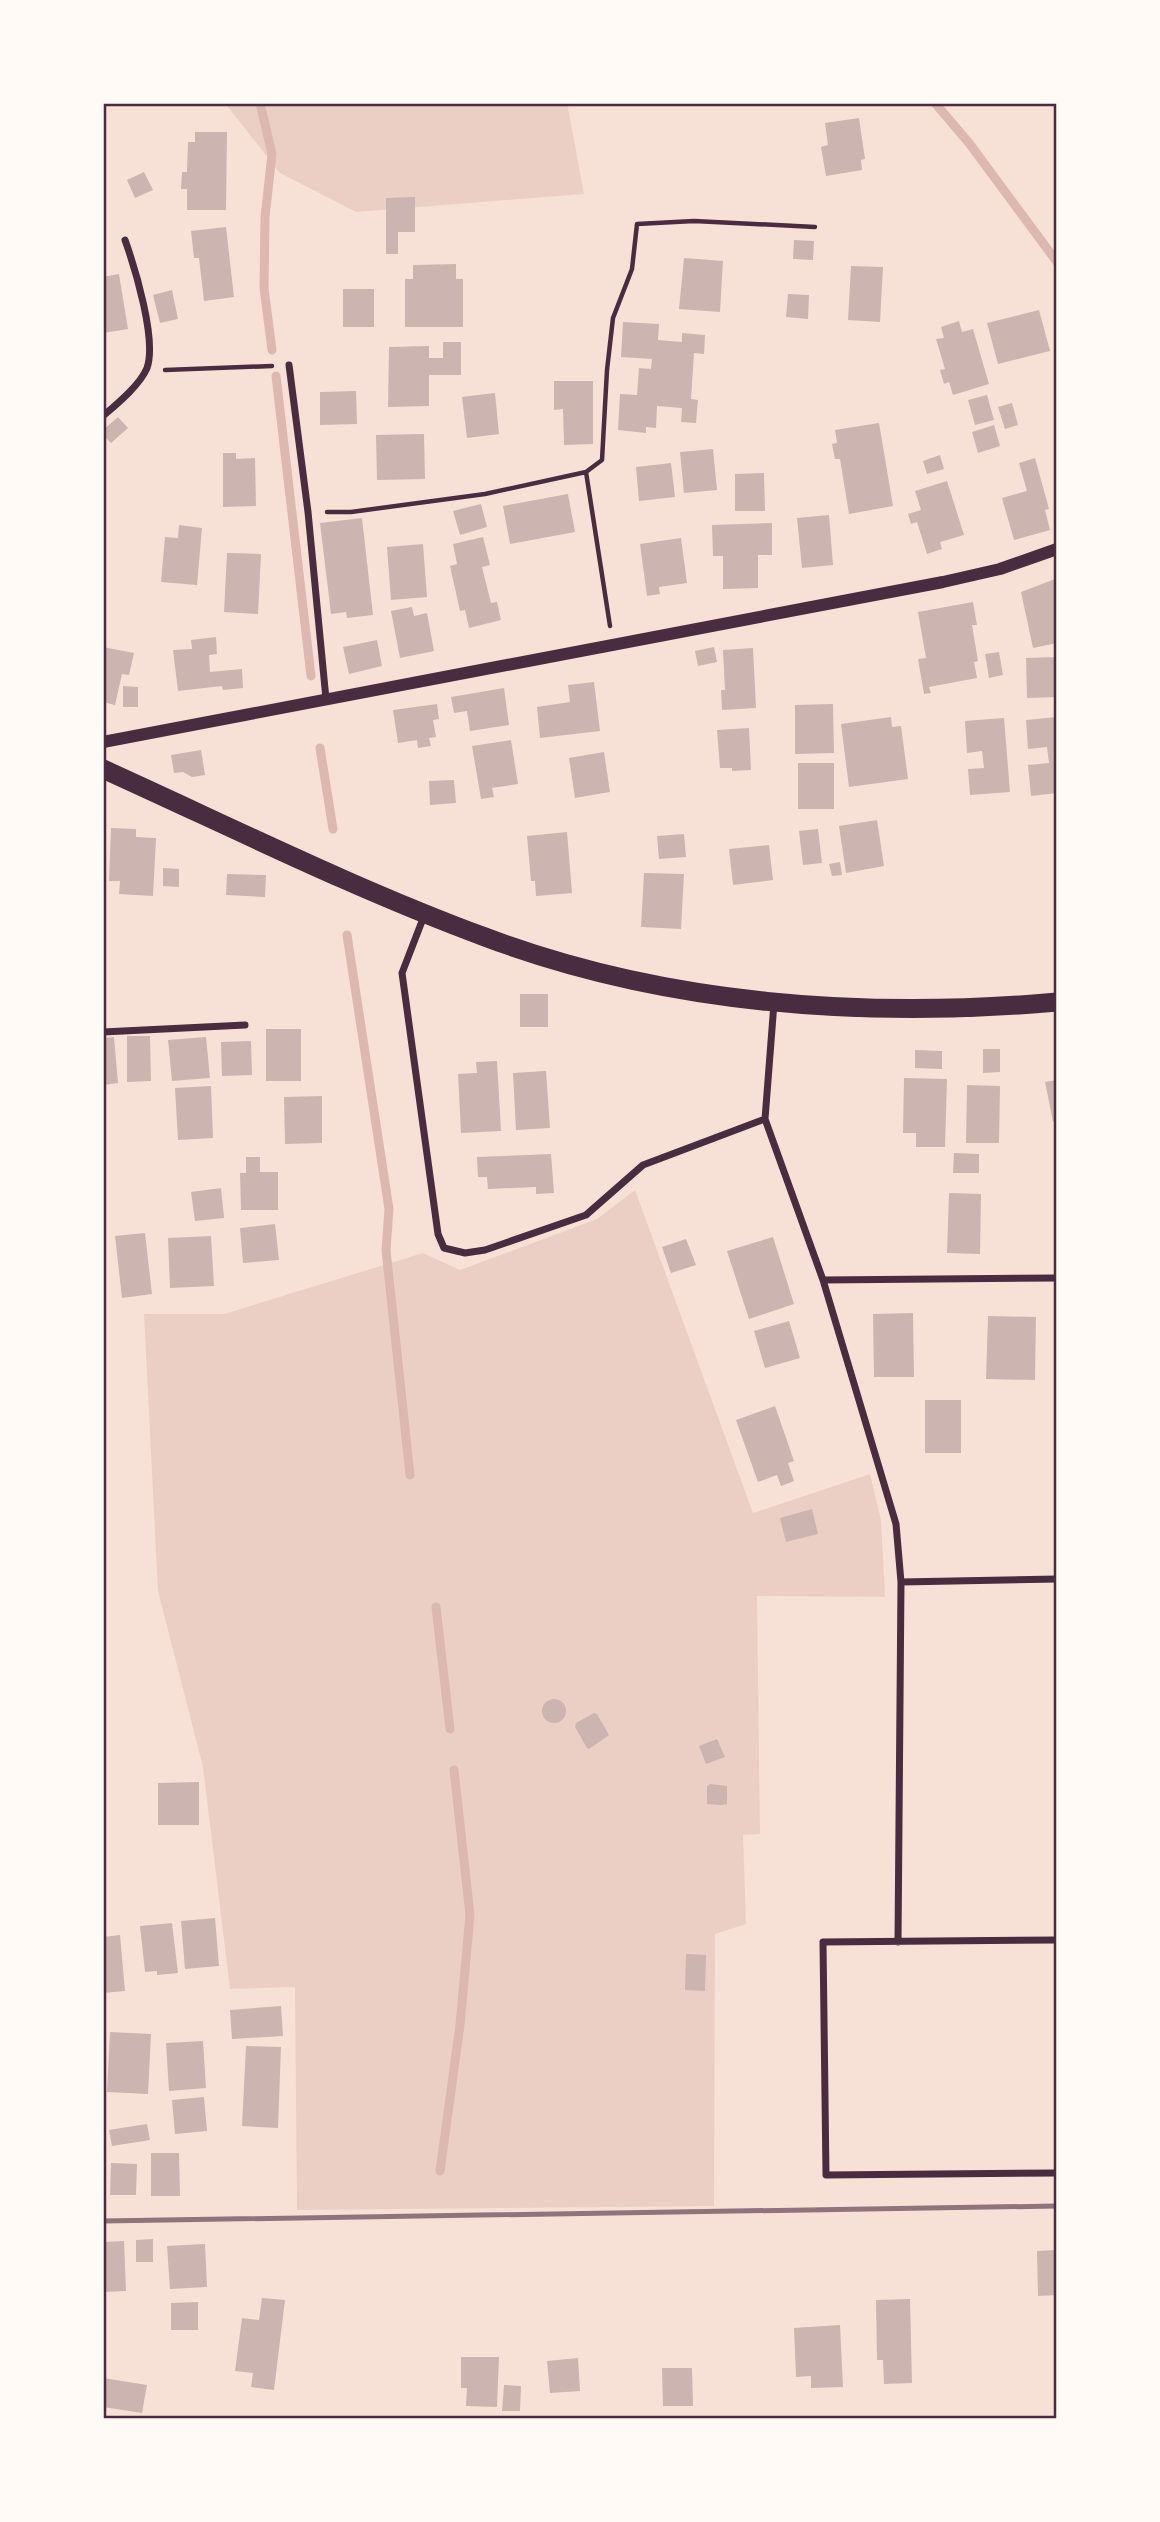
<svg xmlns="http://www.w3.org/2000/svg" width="1160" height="2522" viewBox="0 0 1160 2522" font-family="'Golos Text',sans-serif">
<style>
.green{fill:#ebcfc5}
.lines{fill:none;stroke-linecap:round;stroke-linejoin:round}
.stream{stroke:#dcb8b0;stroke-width:9}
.building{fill:#ccb4b1}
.path{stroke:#4a2c40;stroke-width:4.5}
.minor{stroke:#4a2c40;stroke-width:7}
.tertiary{stroke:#4a2c40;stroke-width:12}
.trunk{stroke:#4a2c40;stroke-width:19}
.rail{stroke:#8f747c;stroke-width:5}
.neatline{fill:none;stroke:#4a2c40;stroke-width:2.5}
</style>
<rect width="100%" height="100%" fill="#f7e1d7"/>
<path class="green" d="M225,103H567L584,194L356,212L280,173Z
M635,1190L753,1513L870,1474L881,1520L885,1597L757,1596L760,1834L743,1835L746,1924L715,1934L714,2206L297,2210L295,1987L230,1989L203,1767L158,1591L144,1314H224L423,1253L460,1270L597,1219Z"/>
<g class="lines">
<path class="stream" d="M260,103L272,154L265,217L264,288L272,350
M935,103L969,143L1057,262
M276,376L311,676
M320,748L333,829
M347,935L389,1209L386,1250L410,1475
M436,1607L450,1729
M440,2171L460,2025L470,1915L454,1770"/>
</g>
<path class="building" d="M859,118L865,159L861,160L862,170L826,176L821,147L828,145L825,123Z
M195,132H227L226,210H187V189H181L182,172H187L188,142H195Z
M144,172L153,190L135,198L127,180Z
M415,197V232H398V254H386V198Z
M226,227L234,297L204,301L199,258H194L191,231Z
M794,240L814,241L813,260L793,259Z
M684,258L723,261L720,312L679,309Z
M456,264V279H463V327H405V279H413V265Z
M851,266L883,267L880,322L848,320Z
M119,274L128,329L103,333V277Z
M343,289H374V327H343Z
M172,290L178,319L160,323L153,295Z
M788,294L809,295L808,319L786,317Z
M1039,310L1050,351L998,364L987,323Z
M959,321L962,332L973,329L989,384L953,395L949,382L944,384L940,370L945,369L936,339L944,338L941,327Z
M623,322L659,324L658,340L682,342V333L705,335L704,354L694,353L691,399L698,400L696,423L681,422L682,408L657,406L656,428L646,427V433L618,430L620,394L637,395L639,368L651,369L652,359L621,357Z
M443,342H461V375H429V406L388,407L389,347L429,346V358H443Z
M554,381H593V444L564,445L563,409L554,410Z
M356,391L357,424L320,425V392Z
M495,393L499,434L467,438L462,397Z
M987,395L994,420L975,425L968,400Z
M1012,403L1018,425L1005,429L998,407Z
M118,417L128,428L111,443L103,435V430Z
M879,423L893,506L849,514L840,459H835L832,444L837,443L835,430Z
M994,425L1000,446L978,453L972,432Z
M424,434L425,479L377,480L376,435Z
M713,449L717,490L684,493L680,452Z
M223,453H236V459L255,458L256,506L223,507Z
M940,455L944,469L927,474L923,461Z
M1035,458L1049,509L1045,510L1050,530L1014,540L1002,498L1027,491L1019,463Z
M671,463L675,497L639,501L636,467Z
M764,473L765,511H735V474Z
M947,481L964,535L940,542L942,549L927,554L917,522L911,524L908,514L921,510L915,491Z
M568,494L575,532L510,544L503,506Z
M481,504L487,527L460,535L453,511Z
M829,515L833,565L802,568L797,518Z
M362,518L373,615L347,618L346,612L331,614L320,523Z
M772,523V555H758V588L723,589V556H713L712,525Z
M179,525L202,528L197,585L161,582L165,537L178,538Z
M483,537L490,565L482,567L491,603L497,602L501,620L469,628L465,610L460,611L450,566L457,564L453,544Z
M681,538L687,583L659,587L660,594L647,596L640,544Z
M423,544L427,597L391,600L387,547Z
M227,553L261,554L258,614L224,612Z
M1055,579L1057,643L1033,648L1021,592Z
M973,602L977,625H972L978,661L974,662L977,678L929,687L931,693L924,694L918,659L926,658L918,612Z
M412,607L414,616L427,613L434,651L400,658L391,611Z
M216,637L217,654L209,655L210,672L242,669L243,688L223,690L222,686L178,691L173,650L192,649L191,640Z
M377,640L382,666L349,674L343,647Z
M103,647L134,653L129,675L122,674L115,705L103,702Z
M714,647L717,662L698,666L695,651Z
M753,648L756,708L722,710L721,690H725L723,650Z
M999,652L1003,675L989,678L985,654Z
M1057,657V697L1027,698L1026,658Z
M594,682L600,731L540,738L537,707L570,702L568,685Z
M123,686L138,687V707H123Z
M504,688L509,725L470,731L467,711L454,713L451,697Z
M437,704L439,719L433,720L436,737L429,738L431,746L418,748L417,740L398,743L393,710Z
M833,704L834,753L795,754V705Z
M891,717L892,727L901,726L908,779L849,787L841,724Z
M1057,717V793L1031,796L1028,765L1049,763L1047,747L1028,749L1026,720Z
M1004,718L1010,792L970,795L968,769L984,768L982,751L967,753L965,721Z
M749,728L751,770L732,771V768H720L717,730Z
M511,740L518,784L492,788L494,797L481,799L472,746Z
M201,750L205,775L192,777L183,772L174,773L171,755Z
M604,752L610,792L575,798L569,758Z
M798,763H834V809H798Z
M454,780L456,803L430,805L429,781Z
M877,820L884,866L846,873L839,826Z
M111,828L136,829V837L156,838L153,896L119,894L120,881H109Z
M818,829L822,863L803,865L799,831Z
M567,832L572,893L536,896L535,881H531L527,836Z
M684,834L686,857L659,859L657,836Z
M769,845L773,880L733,885L729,849Z
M840,862L842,875L832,876L829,864Z
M163,868L179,869V887L163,886Z
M644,873L684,874L681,929L641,927Z
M227,874L266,875L265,897L226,895Z
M520,994H548V1027H520Z
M266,1029H301V1081H266Z
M127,1036H150L151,1081L127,1082Z
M114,1037L118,1083L103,1085V1038Z
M206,1037L210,1078L172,1081L168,1040Z
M251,1041L252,1075L222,1076L221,1042Z
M983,1049H1000V1072L983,1073Z
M915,1050L942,1051V1069L915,1068Z
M497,1061L501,1131L461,1133L458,1074L477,1073L476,1062Z
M546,1071L550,1128L516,1130L513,1073Z
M904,1078L947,1079L945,1147H916V1133H903Z
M1057,1080V1122H1053L1045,1082Z
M967,1085L1000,1086L999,1143H966Z
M211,1086L213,1138L178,1140L175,1088Z
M322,1096V1143L285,1144L284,1097Z
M954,1153L979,1154V1173H953Z
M551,1154L554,1193L536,1194V1187L488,1189L487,1177H478L477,1157Z
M246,1157H260V1172H278V1210H241L240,1173H246Z
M221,1188L224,1218L195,1221L191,1192Z
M949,1193L981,1194L980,1254L947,1253Z
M275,1224L279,1260L243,1263L240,1228Z
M145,1233L152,1294L122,1298L115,1236Z
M211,1236L214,1286L170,1288L168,1238Z
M773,1237L794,1304L749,1319L727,1251Z
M686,1239L696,1265L671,1273L662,1247Z
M913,1313L914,1377H874L873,1314Z
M988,1316L1036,1317L1035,1380L986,1379Z
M789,1321L800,1358L765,1368L754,1331Z
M925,1400H961V1453H925Z
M775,1406L794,1461L788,1463L794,1481L781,1486L777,1475L758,1482L736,1420Z
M812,1509L818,1534L786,1542L780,1518Z
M542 1711a12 12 0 1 1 24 0a12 12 0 1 1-24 0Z
M594,1713L597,1714L609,1735L589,1749L587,1748L575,1727L576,1723Z
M717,1739L725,1757L706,1764L699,1746Z
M199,1782V1825H158V1783Z
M710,1784L727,1786V1804L721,1805L707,1804V1786Z
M215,1918L219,1966L185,1969L181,1921Z
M172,1923L178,1973L157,1975V1971L145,1972L140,1926Z
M120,1935L125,1991L103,1993V1937Z
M686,1954L706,1955L705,1991L685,1990Z
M281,2006L283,2036L232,2039L230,2010Z
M110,2032L151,2034L148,2094L107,2092Z
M203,2041L206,2088L169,2091L166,2043Z
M246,2046L281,2047L278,2128L242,2126Z
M204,2097L207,2131L175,2134L172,2100Z
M147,2124L150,2140L112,2146L109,2130Z
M151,2153H179L180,2196H151Z
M111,2163L137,2164L136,2195H110Z
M153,2239V2262H136V2240Z
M124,2241L126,2291L103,2292V2242Z
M205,2244L207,2287L170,2289L167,2246Z
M1057,2250V2295L1038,2296L1037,2251Z
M262,2298L285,2300L274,2390L251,2387L253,2373L235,2371L242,2318L259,2320Z
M910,2299L912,2383L884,2384L883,2360H877L876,2300Z
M198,2302V2330H171V2303Z
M840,2325L843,2387L811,2388V2376L796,2377L794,2328Z
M461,2357H499L497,2407L466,2406L467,2388H461Z
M578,2358L580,2391L550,2393L547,2361Z
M662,2368H692L693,2406H663Z
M103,2378L147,2385L142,2413L103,2407Z
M504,2385L521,2386L520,2411H502Z"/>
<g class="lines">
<path class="path" d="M165,370L272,366
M586,472L602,460L607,370L613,318L632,269L637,224L694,221L815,227
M327,512H351L485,494L586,472L610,626"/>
<path class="minor" d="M289,365L308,512L326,699
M103,416C117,404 140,385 147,368C157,340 135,268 125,240
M424,916L402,973L438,1234L444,1248L465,1253L485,1250L586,1215L643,1165L765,1119
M774,1003L765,1119L823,1280L896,1524L901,1582L898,1942
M103,1032L245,1025
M823,1280L1057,1278
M901,1582L1057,1579
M1057,1940L823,1942L826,2175L1057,2173"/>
<path class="tertiary" d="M103,742L943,582L1000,569L1057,549"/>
<path class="trunk" d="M103,769C229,826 355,889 485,937C665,1005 866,1019 1057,1002"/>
<path class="rail" d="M103,2221L1057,2206"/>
</g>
<rect width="1160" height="2522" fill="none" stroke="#fffaf5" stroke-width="210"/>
<rect x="105" y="105" width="950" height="2312" class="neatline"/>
</svg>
